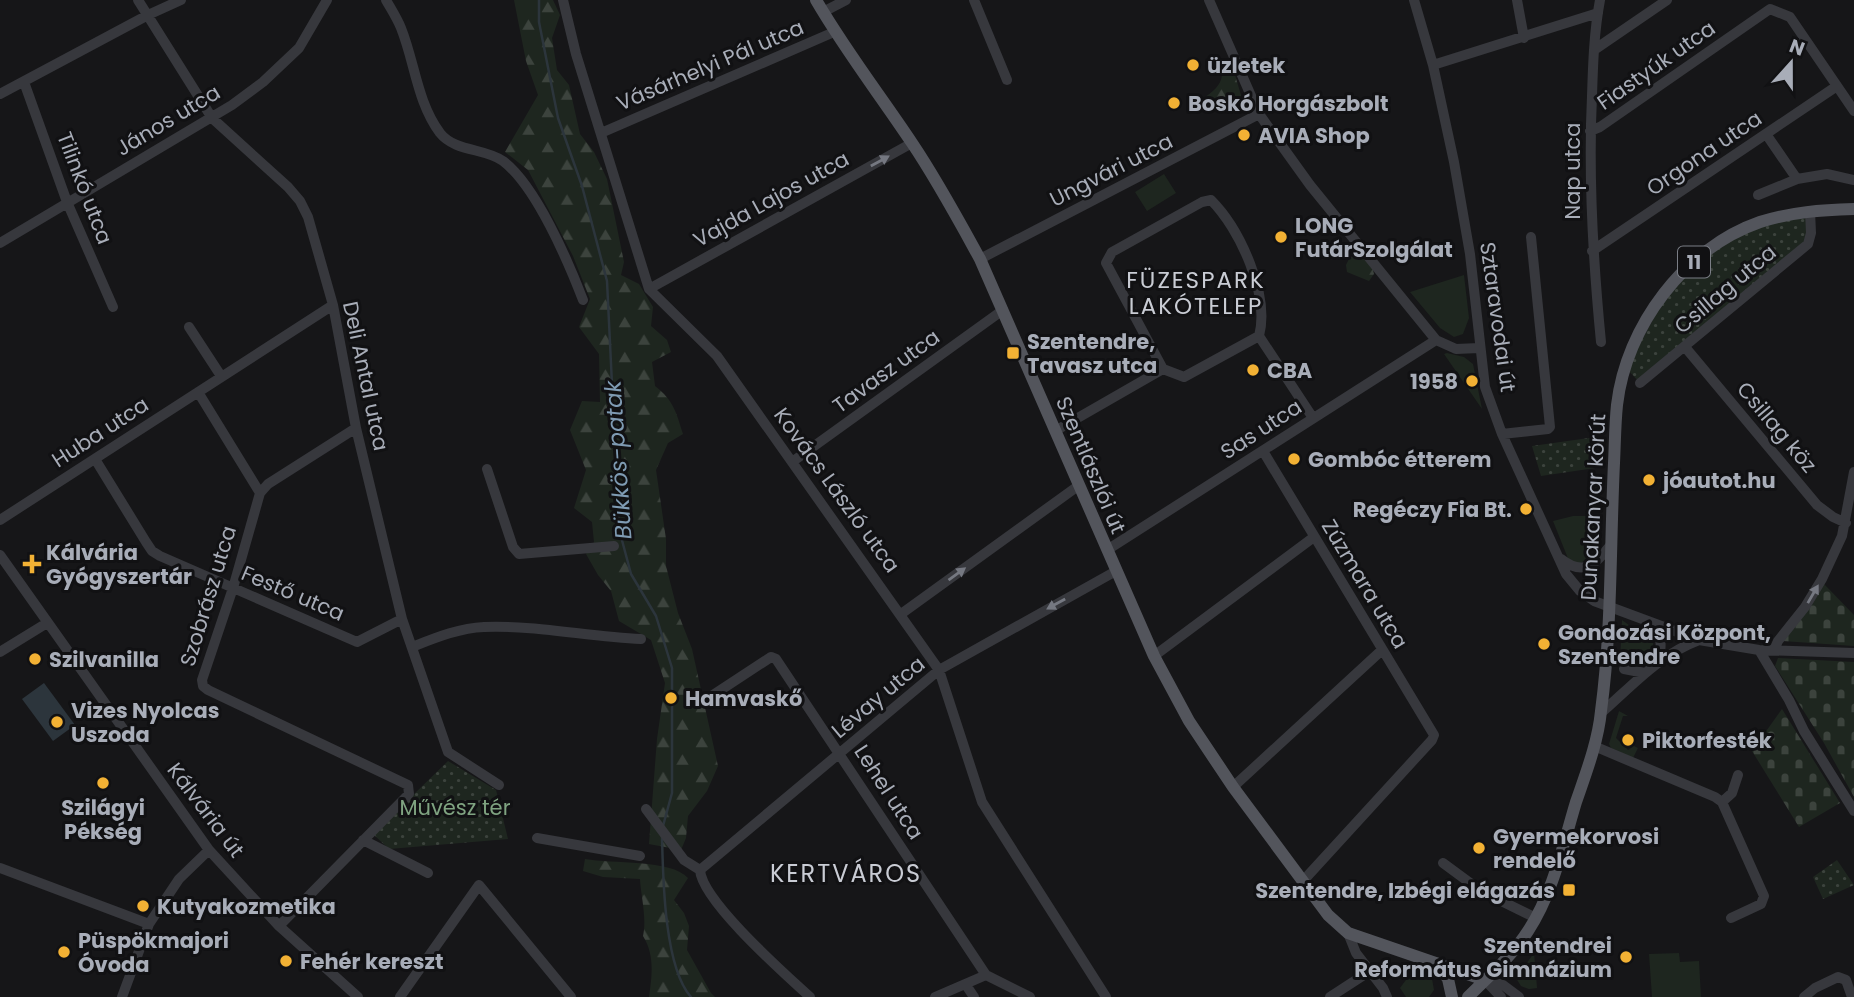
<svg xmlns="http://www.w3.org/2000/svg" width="1854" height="997" viewBox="0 0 1854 997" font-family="Poppins,sans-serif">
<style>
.green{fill:#1e261f}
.forest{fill:url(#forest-firs)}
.cemetery{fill:url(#cemetery-stones)}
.park{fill:url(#park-dots)}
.water{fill:#2c353c}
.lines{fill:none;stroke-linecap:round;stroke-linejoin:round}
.stream{stroke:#2c353c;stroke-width:2.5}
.minor{stroke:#37383d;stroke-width:10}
.major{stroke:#53555c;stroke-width:12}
.oneway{fill:#757881}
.poi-dot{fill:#f2b134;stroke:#111113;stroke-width:2.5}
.labels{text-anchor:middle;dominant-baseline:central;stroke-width:6;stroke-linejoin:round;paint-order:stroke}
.shield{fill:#111113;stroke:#7b7e86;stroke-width:2}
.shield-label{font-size:19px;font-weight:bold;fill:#a8adb8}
.street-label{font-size:21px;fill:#a8adb8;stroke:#111113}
.poi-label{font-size:21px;font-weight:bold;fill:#a8adb8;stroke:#111113;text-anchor:start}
.park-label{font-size:21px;fill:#7fa381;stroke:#111113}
.neighbourhood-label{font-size:23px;letter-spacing:2px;fill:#c9ccd4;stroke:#111113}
.water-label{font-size:23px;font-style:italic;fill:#7f9bb3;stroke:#111113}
.quarter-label{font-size:24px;letter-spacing:2px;fill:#c9ccd4;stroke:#111113}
</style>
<defs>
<pattern id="forest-firs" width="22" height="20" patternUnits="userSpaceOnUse" patternTransform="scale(1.75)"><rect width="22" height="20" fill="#1e261f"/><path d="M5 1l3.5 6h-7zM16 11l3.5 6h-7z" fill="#3c433d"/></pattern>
<pattern id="cemetery-stones" width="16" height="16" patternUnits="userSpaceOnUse" patternTransform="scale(1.75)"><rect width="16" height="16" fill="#1e261f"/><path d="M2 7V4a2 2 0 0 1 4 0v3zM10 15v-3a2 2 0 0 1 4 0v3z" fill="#3c433d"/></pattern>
<pattern id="park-dots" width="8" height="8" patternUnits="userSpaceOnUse" patternTransform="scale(1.75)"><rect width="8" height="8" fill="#1e261f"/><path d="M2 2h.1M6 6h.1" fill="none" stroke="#3c433d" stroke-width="1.8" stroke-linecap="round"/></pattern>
</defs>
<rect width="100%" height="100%" fill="#161618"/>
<path class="green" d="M1164,174L1176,193L1147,211L1135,192Z
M1464,275L1469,318L1463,334L1454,337L1440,328L1410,292Z
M1447,353L1464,357L1473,364L1482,409L1444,354Z
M1573,516H1595L1590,556L1580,564L1569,561L1553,521Z
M1622,620L1633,628L1654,636L1652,654L1645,664L1628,666L1620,660Z
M1619,711L1628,716H1623L1616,738L1628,750L1634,746L1638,748L1633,758L1611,748L1609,744Z
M1679,953L1680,962L1699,961L1701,997H1652L1649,954Z
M1414,969L1432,979L1434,990L1429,997H1406L1400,988Z"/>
<path class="forest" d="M514,0H553L560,15L552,38L557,70L569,85L580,134L594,152L607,179L624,262L621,275L639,284L653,307L651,326L667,340L671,352L652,362L655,386C674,401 676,412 683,434L668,443L656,470L666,539V566L678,613L692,649L718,766L707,791L688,816L686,838L681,850L649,844L657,739L665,683L651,640L619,621L611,591L598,575L586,554L594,542L592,522L574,508L586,470L570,430L582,401L600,402L599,354L579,327L590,299L573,256L528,170L505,152L538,95L526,61Z
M1225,64L1232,65L1246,112L1233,114L1223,96L1204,103V98C1212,92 1221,86 1222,75C1223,65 1218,73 1225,64Z
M1360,255L1372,266L1374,274L1369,281L1347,272L1346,265L1350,257Z
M585,859C611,864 671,859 688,878L674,900L684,913L689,926L687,950L711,993L715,997H649C652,976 655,955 643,936C647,918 641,897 640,879L603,877L583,871Z
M1534,953L1537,988L1529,989L1521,986L1516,978Z"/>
<path class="cemetery" d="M1823,583L1854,615V646L1783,641Z
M1778,658L1854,662V797L1824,743L1775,666Z
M1782,709L1840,803L1799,827L1752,751Z"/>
<path class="park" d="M1810,211L1808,244L1640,383L1626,368L1677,277L1734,235Z
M1596,437L1595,468L1541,476L1532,446Z
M448,761L496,790L508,839L389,849L373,834Z
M1837,860L1854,885L1823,899L1813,877Z"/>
<path class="water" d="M44,683L75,725L53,741L22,699Z"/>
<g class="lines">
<path class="stream" d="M539,0V22L558,118L582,186L607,281L619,529L631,574L656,616L672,668V793L663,826
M662,836C663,877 664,967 691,997"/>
<path class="minor" d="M138,0L212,118L288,187L300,201L308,217L333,305L356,428L402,619L448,752L499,785
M386,0C391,9 397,18 401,28C415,63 417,102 440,133C455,152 485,148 503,161C536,186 568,261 583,300
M563,0L576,54L649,289L717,356L939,670L982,802L1106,997
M974,0L1007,80
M1209,0L1259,114L1310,185L1436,340L1456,349L1479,348
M1414,0L1433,65L1454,162L1470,254L1485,387L1502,434L1566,574L1580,591L1594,601L1699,640L1759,650L1854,653
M1517,0L1524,38
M1600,0C1594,32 1593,64 1592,96C1588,179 1593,260 1601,342
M823,12L846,0
M1594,50L1667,0
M1433,65L1598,13
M24,82L67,202L113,307
M0,94L148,15L181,0
M1590,131L1600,127L1770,9L1790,17L1854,111
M601,133L834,32
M1766,134L1797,179
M1758,195L1797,179L1827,174L1854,180
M1211,200C1240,229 1270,295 1259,336L1184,377L1163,369L1106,263L1112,252L1202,202Z
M0,243L232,105L263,82L299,48L327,0
M1592,251L1837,86
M980,259L1259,114
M649,289L912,143
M189,327L221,376
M1259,336L1313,418
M1685,347L1817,505L1833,517L1846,523
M1640,383L1808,244L1811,233L1810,211
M198,392L260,493
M1055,431L1163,369
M1502,434L1548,429L1550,427L1531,237
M1263,451L1434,735L1432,740L1302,882
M95,459L146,542L152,551L160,556L357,642L402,619
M792,462L1003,310
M487,469L513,547L519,554L614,546
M0,520L333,305
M1107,550L1436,340
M0,555L209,850L279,926L358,997
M1561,559C1584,577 1595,564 1610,546
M901,614L1078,486
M1654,624C1662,637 1662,647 1658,662
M412,647C435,638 459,628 484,627C537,625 589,637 641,639
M1759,650L1789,700L1804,731L1854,811
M1774,650L1778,641L1805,607L1822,579L1842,536L1854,472
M0,652L47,623
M1154,656L1314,537
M1624,669L1645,673
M707,699L771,657L776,659L986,975L1030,997
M1601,713C1633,685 1659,655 1699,640
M1594,746L1715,797L1722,802L1764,896L1761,904L1731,918
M1233,787L1382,650
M1722,802L1732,793L1738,775
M646,809L684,860L700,870
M537,838L640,856
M363,840L428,873
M1443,863L1481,891L1536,918
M0,868L149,924
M700,870L939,670L1116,571
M700,870C702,901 785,974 810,997
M279,926L409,794L408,785L208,690L203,686L202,680L233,588L260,493L268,484L356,428
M1348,933L1356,953L1383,988L1387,997
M1485,980L1503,985L1519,997
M1485,980L1501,997
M966,985L974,997
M122,997L149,924L179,879L209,850
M400,997L479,885L571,997
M935,997L986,975
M1330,997L1370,971
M1804,997L1815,988L1838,977L1846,980L1852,997"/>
<path class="major" d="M816,0C845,50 880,95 912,143C937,180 958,219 980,259L1154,656L1189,721L1233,787L1328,915L1348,933L1485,980
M1436,963L1448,979L1452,997
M1468,997C1489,976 1512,956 1528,931C1553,893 1563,845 1576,802C1586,773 1598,742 1601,711C1612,629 1610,545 1614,463C1615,443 1615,424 1617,405C1626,326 1685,248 1760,222C1791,212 1822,210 1854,209"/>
</g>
<defs><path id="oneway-solid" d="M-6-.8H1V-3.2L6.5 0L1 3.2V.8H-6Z" transform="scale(1.75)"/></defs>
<g class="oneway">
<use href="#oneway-solid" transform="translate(880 161) rotate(-29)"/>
<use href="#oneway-solid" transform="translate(957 574) rotate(-36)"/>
<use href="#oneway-solid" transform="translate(1813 594) rotate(-60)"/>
<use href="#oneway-solid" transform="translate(1056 604) rotate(151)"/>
</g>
<g class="poi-dot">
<circle cx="1193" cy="65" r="7"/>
<circle cx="1174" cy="103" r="7"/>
<circle cx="1244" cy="135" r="7"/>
<circle cx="1281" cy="237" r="7"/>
<rect x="1006" y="346" width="14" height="14" rx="3.5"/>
<circle cx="1253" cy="370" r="7"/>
<circle cx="1472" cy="381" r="7"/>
<circle cx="1294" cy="459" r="7"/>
<circle cx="1649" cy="480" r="7"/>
<circle cx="1526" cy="509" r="7"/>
<path d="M28.5 553.5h7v7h7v7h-7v7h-7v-7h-7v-7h7z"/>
<circle cx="1544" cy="644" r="7"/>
<circle cx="35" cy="659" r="7"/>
<circle cx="671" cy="698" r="7"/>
<circle cx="57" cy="722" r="7"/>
<circle cx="1628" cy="740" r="7"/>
<circle cx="103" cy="783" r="7"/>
<circle cx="1479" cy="848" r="7"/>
<rect x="1562" y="883" width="14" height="14" rx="3.5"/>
<circle cx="143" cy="906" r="7"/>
<circle cx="64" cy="952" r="7"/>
<circle cx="1626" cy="957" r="7"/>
<circle cx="286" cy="961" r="7"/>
</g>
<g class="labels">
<rect class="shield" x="1678" y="246.5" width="32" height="31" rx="5"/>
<g class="shield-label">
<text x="1694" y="262">11</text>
</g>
<g class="street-label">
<text transform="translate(710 65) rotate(-23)">Vásárhelyi Pál utca</text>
<text transform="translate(1656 65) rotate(-35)">Fiastyúk utca</text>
<text transform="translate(168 120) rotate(-31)">János utca</text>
<text transform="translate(1704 153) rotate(-34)">Orgona utca</text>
<text transform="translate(1111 170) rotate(-27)">Ungvári utca</text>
<text transform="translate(1572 171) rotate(-90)">Nap utca</text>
<text transform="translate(85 188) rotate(69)">Tilinkó utca</text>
<text transform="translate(771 199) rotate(-29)">Vajda Lajos utca</text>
<text transform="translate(1725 289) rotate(-40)">Csillag utca</text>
<text transform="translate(1498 317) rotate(82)">Sztaravodai út</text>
<text transform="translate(886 371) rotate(-36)">Tavasz utca</text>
<text transform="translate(366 376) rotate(78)">Deli Antal utca</text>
<text transform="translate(1777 427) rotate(50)">Csillag köz</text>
<text transform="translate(1261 429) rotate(-33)">Sas utca</text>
<text transform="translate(100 432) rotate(-33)">Huba utca</text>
<text transform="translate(1091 465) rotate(67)">Szentlászlói út</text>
<text transform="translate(837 490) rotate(54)">Kovács László utca</text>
<text transform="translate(1593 507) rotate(-87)">Dunakanyar körút</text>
<text transform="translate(1365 584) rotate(59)">Zúzmara utca</text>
<text transform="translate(293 593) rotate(23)">Festő utca</text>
<text transform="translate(208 596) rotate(-73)">Szobrász utca</text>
<text transform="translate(878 697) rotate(-40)">Lévay utca</text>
<text transform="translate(889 792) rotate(57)">Lehel utca</text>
<text transform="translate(206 810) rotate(53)">Kálvária út</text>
</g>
<g class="poi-label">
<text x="1207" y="65">üzletek</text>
<text x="1188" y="103">Boskó Horgászbolt</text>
<text x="1258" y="135">AVIA Shop</text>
<text x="1295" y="225">LONG<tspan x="1295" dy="24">FutárSzolgálat</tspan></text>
<text x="1027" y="341">Szentendre,<tspan x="1027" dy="24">Tavasz utca</tspan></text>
<text x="1267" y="370">CBA</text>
<text x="1458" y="381" text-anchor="end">1958</text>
<text x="1308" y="459">Gombóc étterem</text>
<text x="1663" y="480">jóautot.hu</text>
<text x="1512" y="509" text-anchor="end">Regéczy Fia Bt.</text>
<text x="46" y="552">Kálvária<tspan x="46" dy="24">Gyógyszertár</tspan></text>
<text x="1558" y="632">Gondozási Központ,<tspan x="1558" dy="24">Szentendre</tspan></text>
<text x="49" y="659">Szilvanilla</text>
<text x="685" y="698">Hamvaskő</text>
<text x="71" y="710">Vizes Nyolcas<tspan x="71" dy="24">Uszoda</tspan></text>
<text x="1642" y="740">Piktorfesték</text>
<text x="103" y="807" text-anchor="middle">Szilágyi<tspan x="103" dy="24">Pékség</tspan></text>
<text x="1493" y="836">Gyermekorvosi<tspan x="1493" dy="24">rendelő</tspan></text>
<text x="1555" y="890" text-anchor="end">Szentendre, Izbégi elágazás</text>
<text x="157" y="906">Kutyakozmetika</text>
<text x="78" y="940">Püspökmajori<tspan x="78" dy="24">Óvoda</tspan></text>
<text x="1612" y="945" text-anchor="end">Szentendrei<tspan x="1612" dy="24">Református Gimnázium</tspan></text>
<text x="300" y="961">Fehér kereszt</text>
</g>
<g class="park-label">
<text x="455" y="807">Művész tér</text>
</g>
<g class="neighbourhood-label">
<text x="1196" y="280">FÜZESPARK<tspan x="1196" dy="26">LAKÓTELEP</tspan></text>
</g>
<g class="water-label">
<text transform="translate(618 460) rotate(-94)">Bükkös-patak</text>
</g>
<g class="quarter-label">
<text x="846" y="873">KERTVÁROS</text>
</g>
</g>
<g transform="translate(1791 63) rotate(21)" stroke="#111113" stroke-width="5" paint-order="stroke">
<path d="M0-5L12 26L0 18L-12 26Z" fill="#a8adb8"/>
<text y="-10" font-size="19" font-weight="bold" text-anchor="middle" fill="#a8adb8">N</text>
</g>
</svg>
